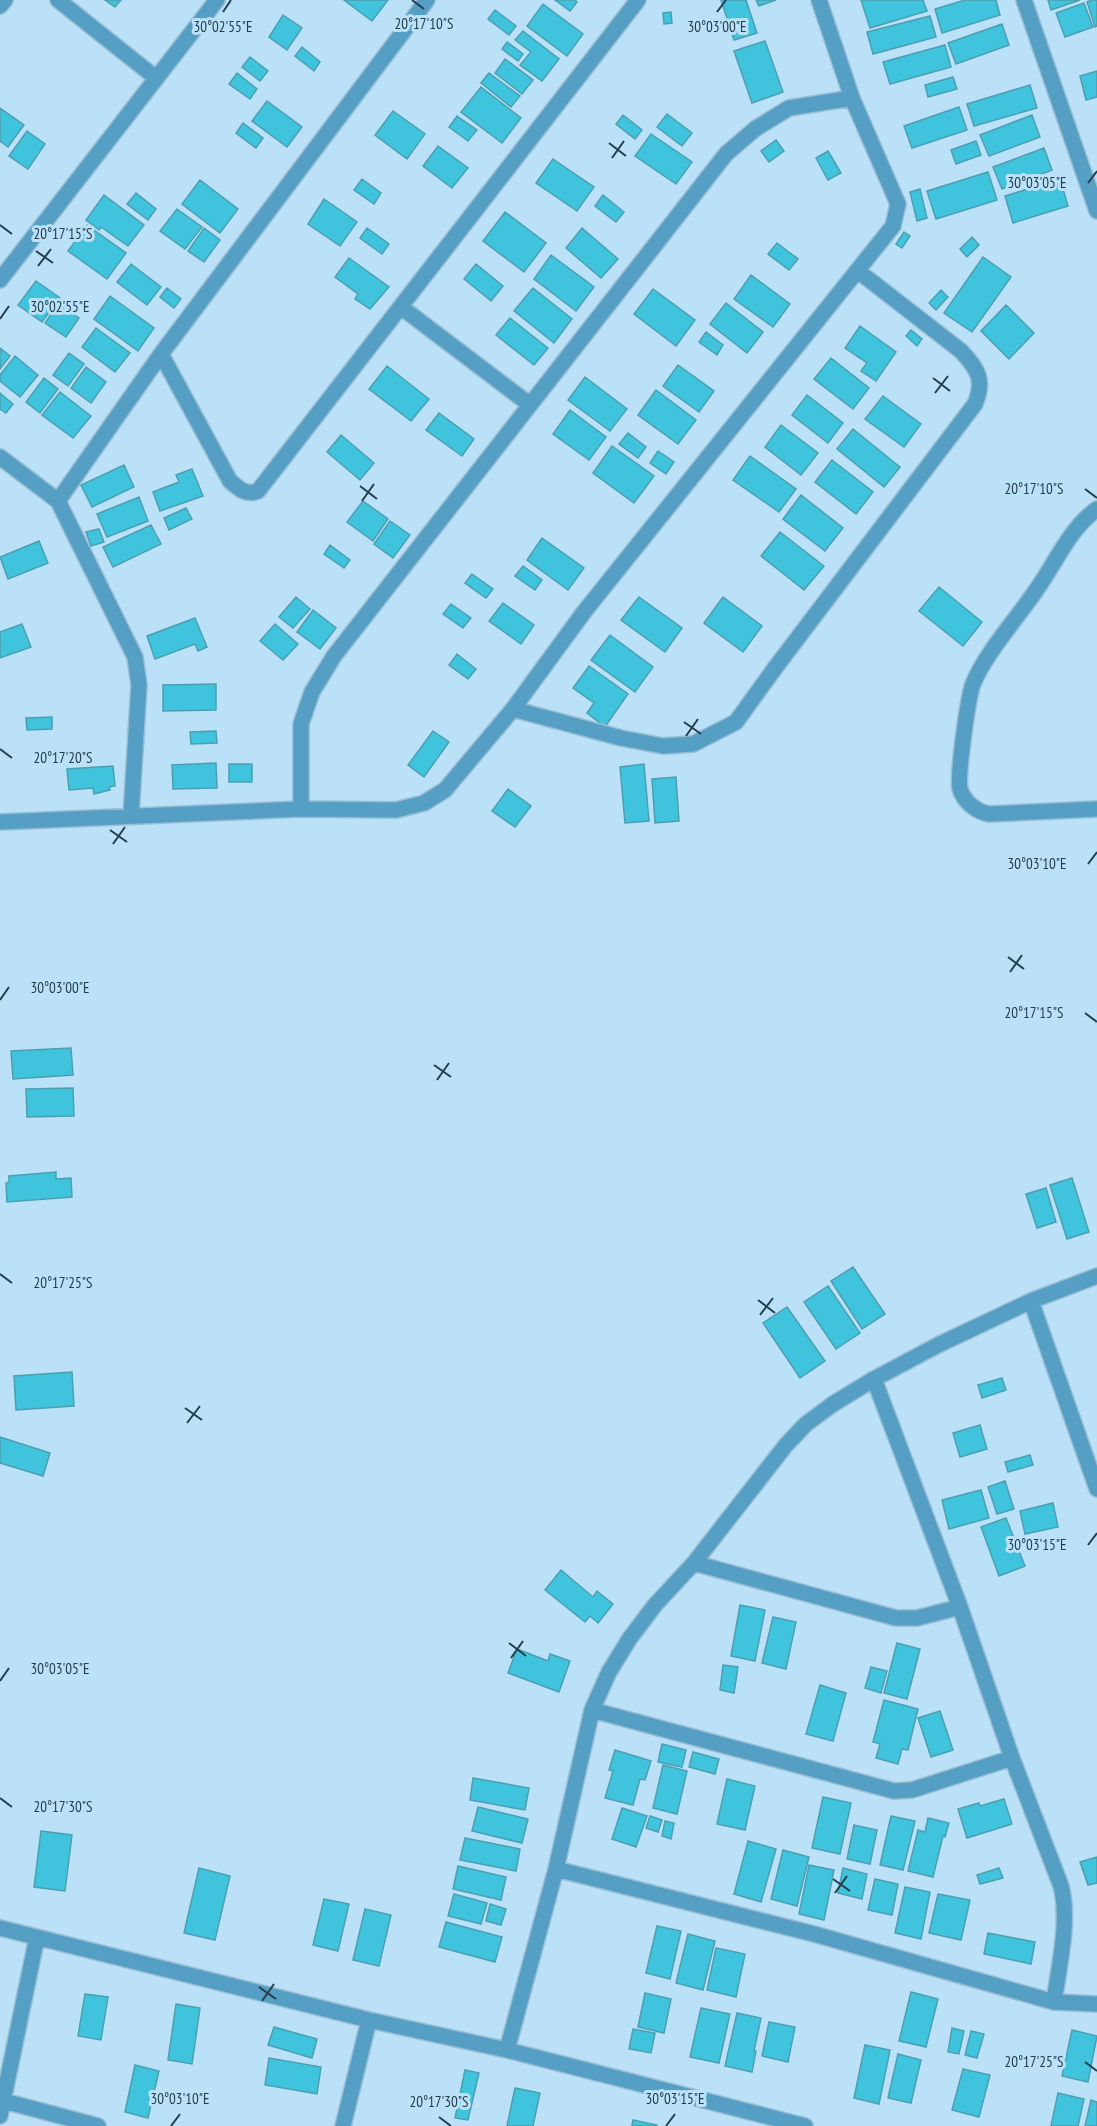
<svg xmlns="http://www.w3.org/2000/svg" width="1097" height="2126" viewBox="0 0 1097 2126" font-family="'PT Sans Narrow',sans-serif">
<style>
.building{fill:#40c3dd;stroke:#4c9fb1;stroke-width:1.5}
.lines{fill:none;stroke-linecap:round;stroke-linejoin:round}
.minor-casing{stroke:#99bdd2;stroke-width:18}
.minor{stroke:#559ec4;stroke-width:15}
.ticks{fill:none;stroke:#233e4d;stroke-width:2}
.ticks-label{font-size:15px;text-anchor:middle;fill:#233e4d;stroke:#bae1f7;stroke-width:6;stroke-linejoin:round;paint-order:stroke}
</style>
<rect width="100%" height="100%" fill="#bae1f7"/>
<path class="building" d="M105,0H121L115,7Z
M344,0H388L372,21Z
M555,0H575L577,2L570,11Z
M721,0H746L757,33L734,40Z
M756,0H776L759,6Z
M861,0H923L927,11L870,28Z
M965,0H996L1000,15L942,33L935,9Z
M1048,0H1080L1051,10Z
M1092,0H1097V26L1095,27L1087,2Z
M1084,3L1093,27L1065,37L1056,13Z
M543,4L583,34L567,56L527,26Z
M495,10L516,26L509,35L488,19Z
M671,12L672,23L664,24L663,13Z
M283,15L302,28L287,50L269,37Z
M930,16L936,37L873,54L867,32Z
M1002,24L1009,45L956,64L948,43Z
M523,31L559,59L542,81L520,65L531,52L515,40Z
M765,41L783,92L752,103L734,51Z
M507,42L523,54L518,61L502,49Z
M945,45L951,67L890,84L883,62Z
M302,47L320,62L314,71L295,56Z
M250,57L268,71L260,81L242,67Z
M505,59L533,80L522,94L495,73Z
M1097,71V97L1086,100L1080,76Z
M237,73L257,89L250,99L229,84Z
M489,73L520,96L511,107L481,83Z
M953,77L957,89L928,97L925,85Z
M1030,85L1037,108L974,126L967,104Z
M481,87L521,118L502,143L461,112Z
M267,101L302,127L287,147L252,121Z
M959,107L967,130L912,148L904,126Z
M0,108L24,125L8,147L0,141Z
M393,111L425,134L407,159L375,135Z
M667,114L692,133L682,146L657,127Z
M623,115L642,130L635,139L616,124Z
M1032,115L1040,137L989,156L980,135Z
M457,116L477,130L468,141L449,127Z
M243,123L263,138L256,148L236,133Z
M27,131L45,144L28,169L9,156Z
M651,134L692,162L676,184L635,156Z
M776,140L784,151L769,162L761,151Z
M976,141L981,155L956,164L951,150Z
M438,146L468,168L452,188L423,166Z
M1044,148L1052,170L1002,189L993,167Z
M828,151L841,173L828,180L816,158Z
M553,159L594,187L577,211L536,183Z
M988,172L997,200L936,219L927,191Z
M362,179L381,193L374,204L354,190Z
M1060,179L1068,206L1013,223L1005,196Z
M200,180L238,209L220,233L182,204Z
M920,189L927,218L917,221L910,192Z
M136,193L156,209L148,220L127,204Z
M104,195L144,225L128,246L101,227L99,230L86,220Z
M603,195L624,212L616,222L595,206Z
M324,199L357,222L340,246L308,224Z
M177,209L202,227L185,249L160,231Z
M505,212L546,243L524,272L483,241Z
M87,225L126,253L107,279L68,251Z
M204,228L220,240L204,262L188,251Z
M367,228L389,244L382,254L360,238Z
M582,228L618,259L601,278L566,248Z
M904,232L910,236L902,248L896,244Z
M972,237L979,245L967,257L960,249Z
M777,243L798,259L789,270L768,254Z
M551,255L594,287L576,311L534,279Z
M983,257L1011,277L972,332L944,313Z
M349,258L389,287L370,309L355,299L358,294L335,277Z
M131,264L161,287L147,305L117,282Z
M476,264L503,286L491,301L464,279Z
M751,275L790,304L773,327L734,299Z
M36,281L60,298L42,322L18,305Z
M167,288L181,299L174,308L160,297Z
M533,288L572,319L554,343L514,311Z
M653,289L695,320L676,346L634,314Z
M941,290L948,297L936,310L929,303Z
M110,296L154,328L138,351L94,319Z
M726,303L763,332L747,353L710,324Z
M58,304L79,318L66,337L45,323Z
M1006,305L1034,333L1009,359L981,331Z
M510,318L548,348L534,365L496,335Z
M860,326L896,352L876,381L861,371L867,363L845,348Z
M96,328L130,353L115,372L82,347Z
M911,330L922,339L917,346L906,336Z
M706,332L723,345L717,355L699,342Z
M0,348L10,356L0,369Z
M69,353L84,364L68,386L53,375Z
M15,356L38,375L20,397L0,381V375Z
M831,358L869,388L853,409L814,379Z
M678,365L714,391L699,412L663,386Z
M387,366L429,399L411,421L369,389Z
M86,367L106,382L91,403L71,388Z
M585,377L627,409L610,431L568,400Z
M44,378L58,389L40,413L26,402Z
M656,390L696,420L678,444L638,415Z
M60,392L91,416L73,438L42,415Z
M0,393L13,404L6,413L0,409Z
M807,395L843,423L828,443L792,415Z
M883,396L921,424L904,447L865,419Z
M570,410L606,437L589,460L553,434Z
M439,413L474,439L462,456L426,430Z
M781,425L818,453L801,475L765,447Z
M853,429L900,467L884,487L837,449Z
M628,433L646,447L638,458L619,444Z
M341,435L374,463L360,480L327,452Z
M612,446L654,476L634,503L593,473Z
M658,451L674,462L666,474L650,463Z
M750,456L796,489L779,512L733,480Z
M832,460L873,492L856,514L815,482Z
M124,465L134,487L92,507L81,485Z
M192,469L203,496L160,511L153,492L179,482L176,475Z
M801,495L843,528L825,551L783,519Z
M139,497L148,521L107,537L97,514Z
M363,501L388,519L373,541L347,522Z
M186,508L192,519L169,530L164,518Z
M390,521L410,535L393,558L374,544Z
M151,525L161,544L113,567L103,547Z
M99,529L104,542L91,546L86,532Z
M780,532L824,566L804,590L761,556Z
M542,538L584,568L568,590L527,560Z
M39,541L48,563L8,579L0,557Z
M330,545L350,560L344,568L324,554Z
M523,566L542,580L535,590L515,576Z
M472,574L493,589L486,598L465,583Z
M939,587L982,622L963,646L919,611Z
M296,597L310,609L293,628L279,617Z
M639,597L682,628L665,652L621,620Z
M723,597L762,626L743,652L704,623Z
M503,603L534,625L521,644L489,621Z
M451,604L471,618L463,628L443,614Z
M313,610L336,628L320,649L297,632Z
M195,618L207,647L198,651L195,644L155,659L147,636Z
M22,624L31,647L0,658V632Z
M275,624L298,644L283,660L260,641Z
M610,635L653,667L635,692L591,660Z
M457,654L476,669L468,679L449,665Z
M589,666L628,694L605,727L587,713L594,703L573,688Z
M216,684V710L163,711V685Z
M52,717V729L27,730L26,718Z
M216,731L217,743L191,744L190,732Z
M433,731L449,742L424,777L408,765Z
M216,763L217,788L173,789L172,765Z
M229,764H252V782H229Z
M644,764L649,821L625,823L620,767Z
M113,766L115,786L109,787L110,790L94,794L93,788L69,790L67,769Z
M676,777L679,821L655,823L652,779Z
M508,789L531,806L515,827L492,811Z
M71,1048L73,1075L13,1079L11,1051Z
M73,1088L74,1116L27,1117L26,1089Z
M56,1172V1179L71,1178L72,1197L7,1202L6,1183L9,1182V1176Z
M1072,1178L1089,1232L1067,1239L1050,1185Z
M1046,1188L1056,1222L1037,1228L1026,1194Z
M853,1267L885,1314L862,1329L831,1281Z
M828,1286L860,1333L836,1349L804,1302Z
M787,1307L825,1361L800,1378L763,1323Z
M72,1372L74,1406L16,1410L14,1376Z
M1002,1378L1006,1390L982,1398L978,1385Z
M980,1425L987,1449L960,1457L953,1433Z
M0,1437L50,1453L43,1476L0,1463Z
M1030,1455L1033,1465L1008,1472L1005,1462Z
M1005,1481L1014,1509L997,1514L988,1487Z
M981,1490L989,1518L949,1529L942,1500Z
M1053,1503L1058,1527L1025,1534L1020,1511Z
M1006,1518L1025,1566L999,1576L981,1527Z
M561,1570L593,1597L597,1591L613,1604L598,1623L590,1616L585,1622L545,1590Z
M740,1605L765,1610L755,1661L731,1656Z
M773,1617L796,1622L786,1669L762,1663Z
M897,1643L920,1649L907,1699L884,1693Z
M517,1649L548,1661L550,1654L570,1661L559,1692L508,1673Z
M723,1665L738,1667L734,1693L720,1690Z
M871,1667L887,1671L881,1693L865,1688Z
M820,1685L846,1693L833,1741L806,1734Z
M884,1700L918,1709L908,1750L902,1749L898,1764L876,1758L880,1744L873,1742Z
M940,1711L953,1750L931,1757L918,1718Z
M662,1744L686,1750L682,1767L658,1762Z
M615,1750L651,1761L645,1780L640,1779L633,1805L605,1798L613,1771L609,1770Z
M693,1752L719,1759L715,1774L689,1767Z
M663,1765L687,1771L677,1814L653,1808Z
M473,1778L529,1788L525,1810L470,1800Z
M727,1779L755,1786L745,1830L717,1824Z
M823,1797L851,1803L840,1854L812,1848Z
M1004,1799L1012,1824L967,1838L958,1809L979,1803L980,1806Z
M478,1807L528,1819L522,1843L472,1831Z
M622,1808L647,1816L636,1847L612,1839Z
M650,1816L662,1820L658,1832L646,1828Z
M891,1816L915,1821L903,1870L880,1865Z
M928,1818L949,1823L945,1837L943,1836L933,1877L908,1871L918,1830L925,1832Z
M665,1821L674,1823L671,1839L662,1836Z
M854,1825L877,1830L870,1864L847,1859Z
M41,1831L72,1835L65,1891L34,1887Z
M465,1838L520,1849L516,1871L460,1860Z
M748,1841L776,1849L761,1902L734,1894Z
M783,1850L809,1857L797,1906L771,1899Z
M1097,1857V1883L1088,1885L1080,1862Z
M809,1865L834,1870L824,1920L799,1914Z
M458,1866L506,1877L501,1900L453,1889Z
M199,1868L230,1876L215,1940L184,1933Z
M843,1868L867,1874L862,1899L838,1893Z
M999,1868L1003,1878L980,1884L977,1875Z
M875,1879L898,1884L892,1915L868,1910Z
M905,1887L930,1892L921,1939L895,1933Z
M454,1894L487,1903L481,1924L448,1916Z
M938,1894L970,1900L961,1940L929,1933Z
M324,1899L349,1904L338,1951L313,1945Z
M490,1904L506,1909L501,1925L486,1921Z
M365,1909L391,1915L379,1966L353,1960Z
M446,1922L502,1937L495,1962L439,1947Z
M657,1926L681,1931L670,1979L646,1973Z
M988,1933L1035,1942L1031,1964L984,1954Z
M688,1934L715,1941L703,1990L676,1983Z
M716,1948L745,1954L736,1997L707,1990Z
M911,1992L938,1999L926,2047L899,2041Z
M645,1993L671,1999L664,2033L638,2027Z
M85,1994L108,1997L101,2040L78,2036Z
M176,2004L200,2008L192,2064L168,2060Z
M701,2008L730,2014L719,2063L690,2057Z
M737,2013L761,2018L754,2051H756L752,2072L725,2066Z
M769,2022L795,2027L788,2062L762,2056Z
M274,2027L317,2039L312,2058L268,2045Z
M952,2028L964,2031L959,2054L948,2052Z
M633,2029L655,2033L651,2053L629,2049Z
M1072,2030L1097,2036L1088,2082L1062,2076Z
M971,2031L984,2034L977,2058L965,2055Z
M865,2045L890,2050L879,2104L854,2098Z
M898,2054L921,2060L911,2103L888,2098Z
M269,2058L321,2067L317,2094L265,2085Z
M135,2065L159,2071L148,2118L125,2112Z
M963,2069L990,2075L979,2117L952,2110Z
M465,2070L479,2073L468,2120L455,2118Z
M515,2088L540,2093L533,2126H507Z
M1058,2093L1084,2099L1078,2126H1051Z
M1091,2100L1097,2102V2126H1085Z
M633,2120L657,2125V2126H632Z"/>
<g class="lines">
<defs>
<path id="minor" d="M58,0L156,78
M1024,0L1097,211
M0,6L5,0
M0,280L217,0
M401,307L529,404
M161,354L230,481C238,488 246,496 258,491L638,0
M0,457L58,501L135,657L139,685L131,816
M58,501L161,354L427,0
M1097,509C1070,528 1056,562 1037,589C1018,617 985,654 973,684C968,697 957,776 960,789C964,802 977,812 989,814L1097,809
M513,709L621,738L663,746L693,744L736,722L775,668L975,404C985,380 978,369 961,351L858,271
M301,809V724L312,692L334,656L726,154L755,129L789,108L852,98
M0,822L301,809L396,810L424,803L445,790L513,709L584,612L893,226L898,204L852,98L819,0
M1031,1301L1097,1489
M874,1379L960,1607L1012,1758L1061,1886C1070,1920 1059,1966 1054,2002
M694,1563L896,1618H917L960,1607
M592,1710L894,1791L912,1790L1012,1758
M556,1869L814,1934L1054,2002L1097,2004
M0,1928L369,2020L507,2050L805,2126
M507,2050L556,1869L592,1710L609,1672L630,1638L655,1605L694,1563L786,1445L806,1424L833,1404L874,1379L938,1345L1031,1301L1097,1276
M4,2101L98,2126
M0,2116L37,1937
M343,2126L369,2020"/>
</defs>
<use href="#minor" class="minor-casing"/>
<use href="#minor" class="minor"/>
</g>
<path class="ticks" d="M412,0L424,9M223,12L231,0M717,12L726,0M609,143L626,156M612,158L624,141M1088,183L1097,171M0,225L12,234M36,251L53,263M38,266L51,249M0,319L9,306M933,378L950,391M935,393L948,376M360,486L377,499M1085,489L1097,498M362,501L374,484M684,722L701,734M686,736L698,719M0,749L12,758M110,830L127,842M113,844L125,827M1088,864L1097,852M1008,957L1024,969M1010,972L1022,955M0,1000L9,987M1085,1013L1097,1022M434,1065L451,1077M437,1080L449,1063M0,1274L12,1283M758,1300L775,1313M760,1315L773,1298M185,1408L202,1420M187,1423L200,1406M1088,1545L1097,1533M509,1643L526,1656M511,1658L523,1641M0,1681L9,1668M0,1798L12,1807M833,1879L850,1891M835,1893L847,1876M259,1987L276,1999M262,2001L274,1984M1085,2062L1097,2071M439,2117L451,2126M171,2126L180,2114M666,2126L675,2114"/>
<g class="ticks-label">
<text x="424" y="29">20°17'10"S</text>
<text x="223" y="32">30°02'55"E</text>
<text x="717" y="32">30°03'00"E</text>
<text x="1037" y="188">30°03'05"E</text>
<text x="63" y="239">20°17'15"S</text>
<text x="60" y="312">30°02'55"E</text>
<text x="1034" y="494">20°17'10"S</text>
<text x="63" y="763">20°17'20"S</text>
<text x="1037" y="869">30°03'10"E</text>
<text x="60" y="993">30°03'00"E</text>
<text x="1034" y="1018">20°17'15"S</text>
<text x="63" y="1288">20°17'25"S</text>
<text x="1037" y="1550">30°03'15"E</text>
<text x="60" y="1674">30°03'05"E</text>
<text x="63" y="1812">20°17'30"S</text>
<text x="1034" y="2067">20°17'25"S</text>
<text x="180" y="2104">30°03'10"E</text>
<text x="675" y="2104">30°03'15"E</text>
<text x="439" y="2107">20°17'30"S</text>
</g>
</svg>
